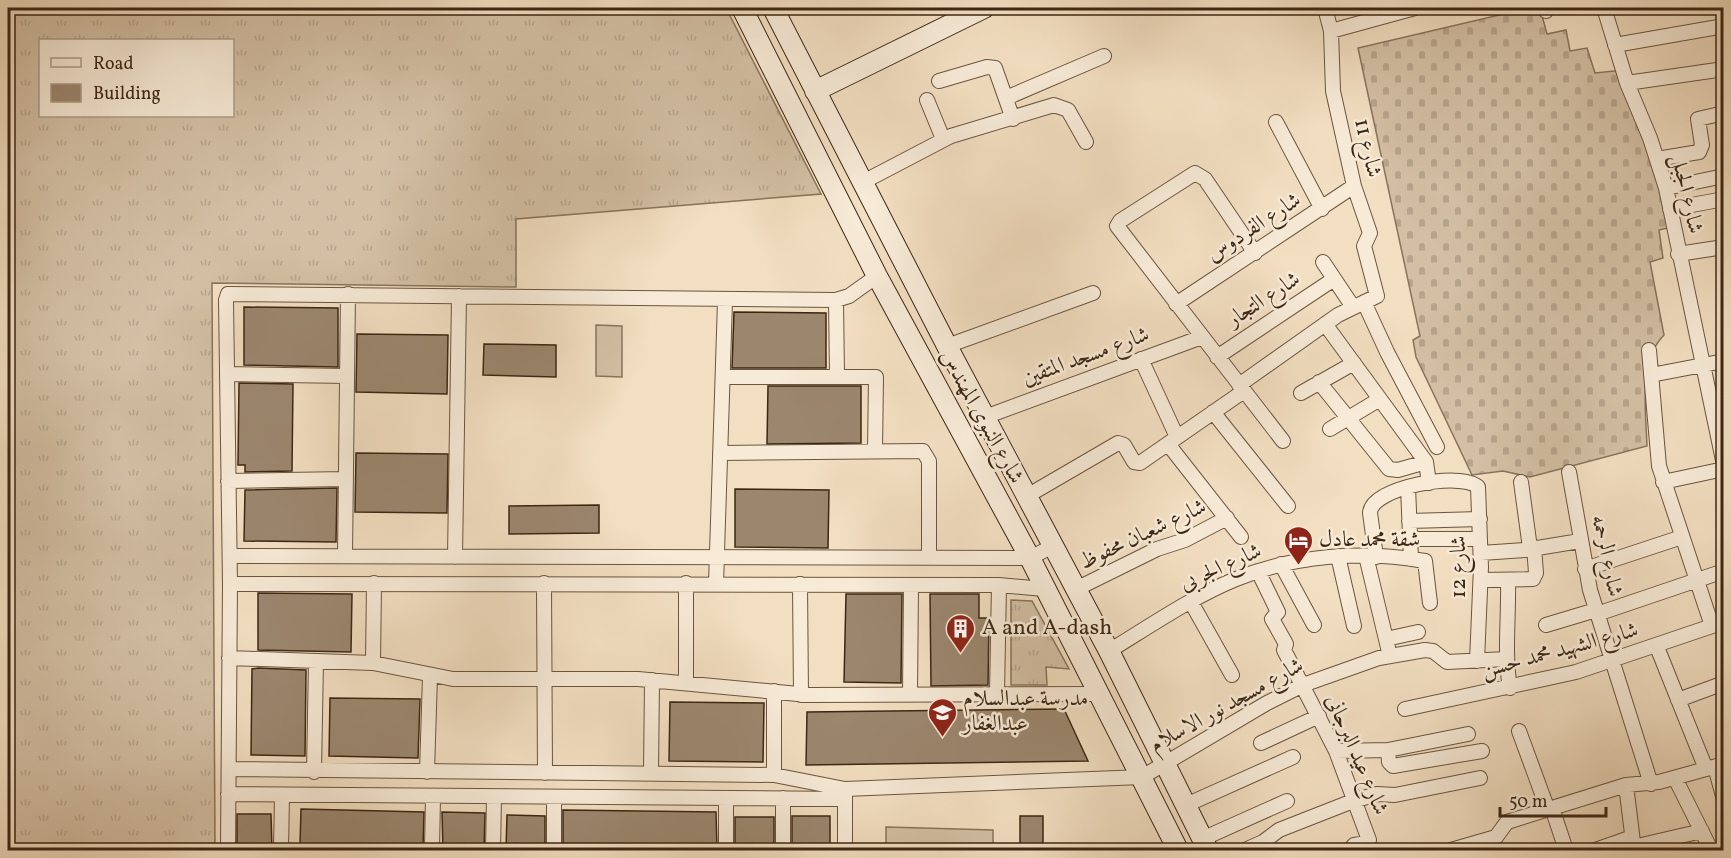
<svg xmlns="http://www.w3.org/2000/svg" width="1731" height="858" viewBox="0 0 1731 858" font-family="Vollkorn,Amiri,serif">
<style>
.grass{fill:url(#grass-tufts);stroke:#88735c;stroke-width:1.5;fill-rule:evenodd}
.cemetery{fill:url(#cemetery-stones);stroke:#88735c;stroke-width:1.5}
.pitch{fill:#d3bfa4;stroke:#88735c;stroke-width:1.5}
.building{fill:#9b866e;stroke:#3c2714;stroke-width:1.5}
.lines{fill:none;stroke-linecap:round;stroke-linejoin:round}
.street-casing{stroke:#6a553f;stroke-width:16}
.secondary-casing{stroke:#3c2714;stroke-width:22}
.street{stroke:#f7ead7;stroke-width:14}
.secondary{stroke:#f7ead7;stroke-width:20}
.labels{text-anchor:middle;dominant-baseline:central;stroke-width:5;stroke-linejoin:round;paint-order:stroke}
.street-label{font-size:22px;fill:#3c2714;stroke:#f7ead7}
.poi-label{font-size:22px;fill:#3c2714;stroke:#f7ead7;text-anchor:start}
</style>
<defs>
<pattern id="grass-tufts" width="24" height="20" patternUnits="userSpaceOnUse" patternTransform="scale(1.5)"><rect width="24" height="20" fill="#d3bfa4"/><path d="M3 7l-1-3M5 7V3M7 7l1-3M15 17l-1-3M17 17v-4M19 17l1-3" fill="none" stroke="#b6a48c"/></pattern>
<pattern id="cemetery-stones" width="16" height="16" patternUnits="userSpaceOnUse" patternTransform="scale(1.5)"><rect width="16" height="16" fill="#d3bfa4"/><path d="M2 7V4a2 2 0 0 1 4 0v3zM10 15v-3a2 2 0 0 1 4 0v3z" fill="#b6a48c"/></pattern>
</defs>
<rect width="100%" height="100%" fill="#f2dec1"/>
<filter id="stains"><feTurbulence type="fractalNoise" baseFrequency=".00333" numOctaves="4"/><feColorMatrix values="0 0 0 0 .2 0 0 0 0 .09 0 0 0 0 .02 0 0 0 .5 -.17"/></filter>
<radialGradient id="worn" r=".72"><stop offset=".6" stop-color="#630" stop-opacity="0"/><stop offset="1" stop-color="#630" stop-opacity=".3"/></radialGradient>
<path class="grass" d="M8,8H726L821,194L516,219V287L212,283L215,850H8ZM40,40H232V116H40Z
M1011,600L1032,601L1069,669L1046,667L1047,685H1011Z"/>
<path class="cemetery" d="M1529,8H1540L1547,34L1566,30L1570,51L1587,48L1595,73L1624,70L1672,227L1659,230L1663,258L1650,262L1664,335C1638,361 1646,412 1647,446L1530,477L1503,471L1472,475L1416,357L1413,340L1420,336L1358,48Z"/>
<path class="pitch" d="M596,325L622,326V377L596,376Z
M886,827L993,830V850H886Z"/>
<path class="building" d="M244,307L338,308V367L244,365Z
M734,312L826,313V368H732Z
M357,334L448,335L447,394L356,392Z
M484,344L556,345V377L483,375Z
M239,383L293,384L292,471L245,472V465H238Z
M768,386H861V443L767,444Z
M356,453L448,454L447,513L355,512Z
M337,488L336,542L244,541L245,490Z
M735,489L829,490L828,548L735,547Z
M599,505V533L509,534V506Z
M258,593L352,594L351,652L258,650Z
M846,594H902L901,683L844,682Z
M930,594H979V618H989L988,685L931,686Z
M258,668L306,670L305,756L251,755L252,669Z
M330,698L420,699L418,758L329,756Z
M670,702L764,703L763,762L669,761Z
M1064,709L1088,761L806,765L807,712Z
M301,809L424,812L423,847L300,844Z
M563,810L716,812L717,850L563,849Z
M442,812L485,813L484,850H443Z
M237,814H271L272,850H237Z
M507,815L545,816V850H506Z
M792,816H830V850H792Z
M1020,816H1043V849H1020Z
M735,817H774V850H735Z"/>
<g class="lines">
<defs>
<path id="street" d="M1546,8V11
M1604,8L1627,83L1650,138L1666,188L1724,465
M1331,31L1415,8
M1615,45L1724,26
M939,81L987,67L995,68L1013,119
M1627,83L1724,69
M1006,98L1104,56
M927,100L943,139
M1276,122L1322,209
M1657,159L1699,152L1702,145L1698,119L1724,113
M863,182L951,136L1054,105L1068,110L1086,142
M1666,188L1724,176
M1670,209L1724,199
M1255,253L1205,179L1195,173L1120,221L1117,226L1283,441
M1678,254L1724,247
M1323,262L1353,307
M836,300L837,376
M1364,302L1387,352L1437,447
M1176,304L1354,186
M1325,324L1426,462L1429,483
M947,346L1093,293
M1649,350L1659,466L1712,626
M1217,357L1334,279
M1141,359L1177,437
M227,374L347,376
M1651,375L1724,361
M723,377H876L875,450
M1319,382L1389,469L1398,470L1426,462
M1239,385L1338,315L1377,296L1364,246L1370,233L1354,186L1333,91L1331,31L1325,8
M1301,393L1354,363
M1213,412L1288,506
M985,417L1202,337
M1330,429L1380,399
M1168,444L1241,537
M720,453L923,451L929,461V557
M1569,472L1590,590L1651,784
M228,481L346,479
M1521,482L1530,548
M1663,482L1724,469
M1408,487L1411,559
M1027,496L1118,443L1124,445L1134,462L1140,463L1244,391
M1409,521L1480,519
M1410,539H1480
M1481,553L1525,550L1580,541
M230,556L1030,558L1053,546
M345,556L348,294
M1338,556L1354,626
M1366,556L1390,656
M455,557L459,296
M1376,557L1370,513C1371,487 1462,471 1478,487L1481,567L1477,661
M1281,564L1314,625
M1585,569L1682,537
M1258,571L1278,612L1272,619L1286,644L1284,650L1336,751L1369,840L1367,843L1354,845L1350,850
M1481,580L1533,579L1536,573L1534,547
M1508,580C1509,617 1504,653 1510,688
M544,583L545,773
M686,583V682
M230,584L999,585L1044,589
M716,584L725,301
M800,584L801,695
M1076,589L1157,549L1185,540L1227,518
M1191,602L1232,675
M1597,614L1724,571
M1546,625L1596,610
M1386,639L1418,632
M1657,647L1706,769
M1109,651C1150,626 1192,597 1236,579C1295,555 1363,550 1425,561L1430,603
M229,658L373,663L453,679H638L809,695L1098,694
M373,663L374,583
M997,694L999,585
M910,695L911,585
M1678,700L1724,683
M1405,709L1576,672L1724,622
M1519,731L1548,810
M1261,743L1319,716
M1388,750L1389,762L1393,766L1482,751
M1336,751L1388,750L1468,734
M1715,767L1724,800
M229,769L774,775L845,789L1142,777L1267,703L1303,685L1379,658L1425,650L1433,651L1447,662L1506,659
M314,772L316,661
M427,772L430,676
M651,773L652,680
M774,775V691
M1675,778L1711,850
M1626,785L1634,850
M228,794L845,799V789
M554,797V850
M726,798V850
M783,798V850
M845,799V850
M1186,805L1293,757
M1552,808L1566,850
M1202,839L1287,801
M1633,847L1702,831
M228,850L230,584L226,300L228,294L836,300L849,296L877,276
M281,850L282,795
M432,850L433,796
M493,850L494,797
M1245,850L1263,842L1279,830L1353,801L1377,794L1395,795L1480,778
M1451,850L1496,837L1507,822L1626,785L1659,782L1724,764
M1595,850L1632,837"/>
<path id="secondary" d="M742,8L877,276L1030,558L1178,850
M773,8L947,346L1109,651L1208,850
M815,91L984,8"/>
</defs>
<use href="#street" class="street-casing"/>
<use href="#secondary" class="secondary-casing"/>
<use href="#street" class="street"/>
<use href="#secondary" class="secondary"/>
</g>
<defs>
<symbol id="hotel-pin" viewBox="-11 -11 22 30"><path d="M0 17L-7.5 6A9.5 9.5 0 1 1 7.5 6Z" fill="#8f2418" stroke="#f7ead7"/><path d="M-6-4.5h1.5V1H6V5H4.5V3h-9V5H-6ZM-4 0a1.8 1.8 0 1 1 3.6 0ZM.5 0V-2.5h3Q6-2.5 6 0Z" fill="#fff"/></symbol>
<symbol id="building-pin" viewBox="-11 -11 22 30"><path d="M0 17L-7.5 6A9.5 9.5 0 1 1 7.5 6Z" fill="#8f2418" stroke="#f7ead7"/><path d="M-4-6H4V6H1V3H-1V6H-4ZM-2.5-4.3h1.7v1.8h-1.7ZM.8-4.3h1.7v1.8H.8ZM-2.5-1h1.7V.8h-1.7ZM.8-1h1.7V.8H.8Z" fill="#fff"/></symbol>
<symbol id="school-pin" viewBox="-11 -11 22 30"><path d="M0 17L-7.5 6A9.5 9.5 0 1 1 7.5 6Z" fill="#8f2418" stroke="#f7ead7"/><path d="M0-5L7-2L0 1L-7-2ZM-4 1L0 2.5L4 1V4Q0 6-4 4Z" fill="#fff"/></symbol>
</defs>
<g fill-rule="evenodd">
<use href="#hotel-pin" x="1282" y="524" width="33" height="45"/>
<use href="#building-pin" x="944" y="612" width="33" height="45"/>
<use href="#school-pin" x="926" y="696" width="33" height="45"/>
</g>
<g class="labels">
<g class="street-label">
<text transform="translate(1367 148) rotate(77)">شارع 11</text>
<text transform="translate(1686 194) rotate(77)">شارع الجبل</text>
<text transform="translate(1254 228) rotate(-33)">شارع الفردوس</text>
<text transform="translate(1264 300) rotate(-33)">شارع التجار</text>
<text transform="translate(1086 357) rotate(-20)">شارع مسجد المتقين</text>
<text transform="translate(981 417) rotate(61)">شارع النبوى المهندس</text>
<text transform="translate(1143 535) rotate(-25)">شارع شعبان محفوظ</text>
<text transform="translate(1606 556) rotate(78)">شارع الرحمه</text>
<text transform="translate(1459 567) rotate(-90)">شارع 12</text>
<text transform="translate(1221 568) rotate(-24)">شارع الجربى</text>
<text transform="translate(1560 651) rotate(-15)">شارع الشهيد محمد حسن</text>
<text transform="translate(1227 706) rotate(-29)">شارع مسجد نور الاسلام</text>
<text transform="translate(1356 755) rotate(67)">شارع عيد البرجانى</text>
</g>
<g class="poi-label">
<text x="1319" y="540">شقة محمد عادل</text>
<text x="982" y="628">A and A-dash</text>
<text x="963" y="699">مدرسة عبدالسلام<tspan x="963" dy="25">عبدالغفار</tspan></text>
</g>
</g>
<rect width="1731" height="858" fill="none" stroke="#f2dec1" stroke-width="30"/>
<rect x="9" y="9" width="1713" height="840" fill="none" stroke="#3c2714" stroke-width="3"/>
<rect x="15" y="15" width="1701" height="828" fill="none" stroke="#3c2714" stroke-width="1.5"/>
<rect x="39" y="39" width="195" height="78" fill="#f7ead7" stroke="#ac9c89" stroke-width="1.5"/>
<rect x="51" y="58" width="30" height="9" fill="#f7ead7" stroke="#ac9c89" stroke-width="1.5"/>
<text x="93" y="69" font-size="18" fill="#3c2714">Road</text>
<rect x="51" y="84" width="30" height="18" fill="#9b866e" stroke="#ac9c89" stroke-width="1.5"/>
<text x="93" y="99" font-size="18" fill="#3c2714">Building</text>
<path d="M1500 807v9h106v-9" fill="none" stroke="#3c2714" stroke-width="3"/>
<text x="1509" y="807" font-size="18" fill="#3c2714" stroke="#f7ead7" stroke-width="4.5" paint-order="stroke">50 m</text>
<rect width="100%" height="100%" filter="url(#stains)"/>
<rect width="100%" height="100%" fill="url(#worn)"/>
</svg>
